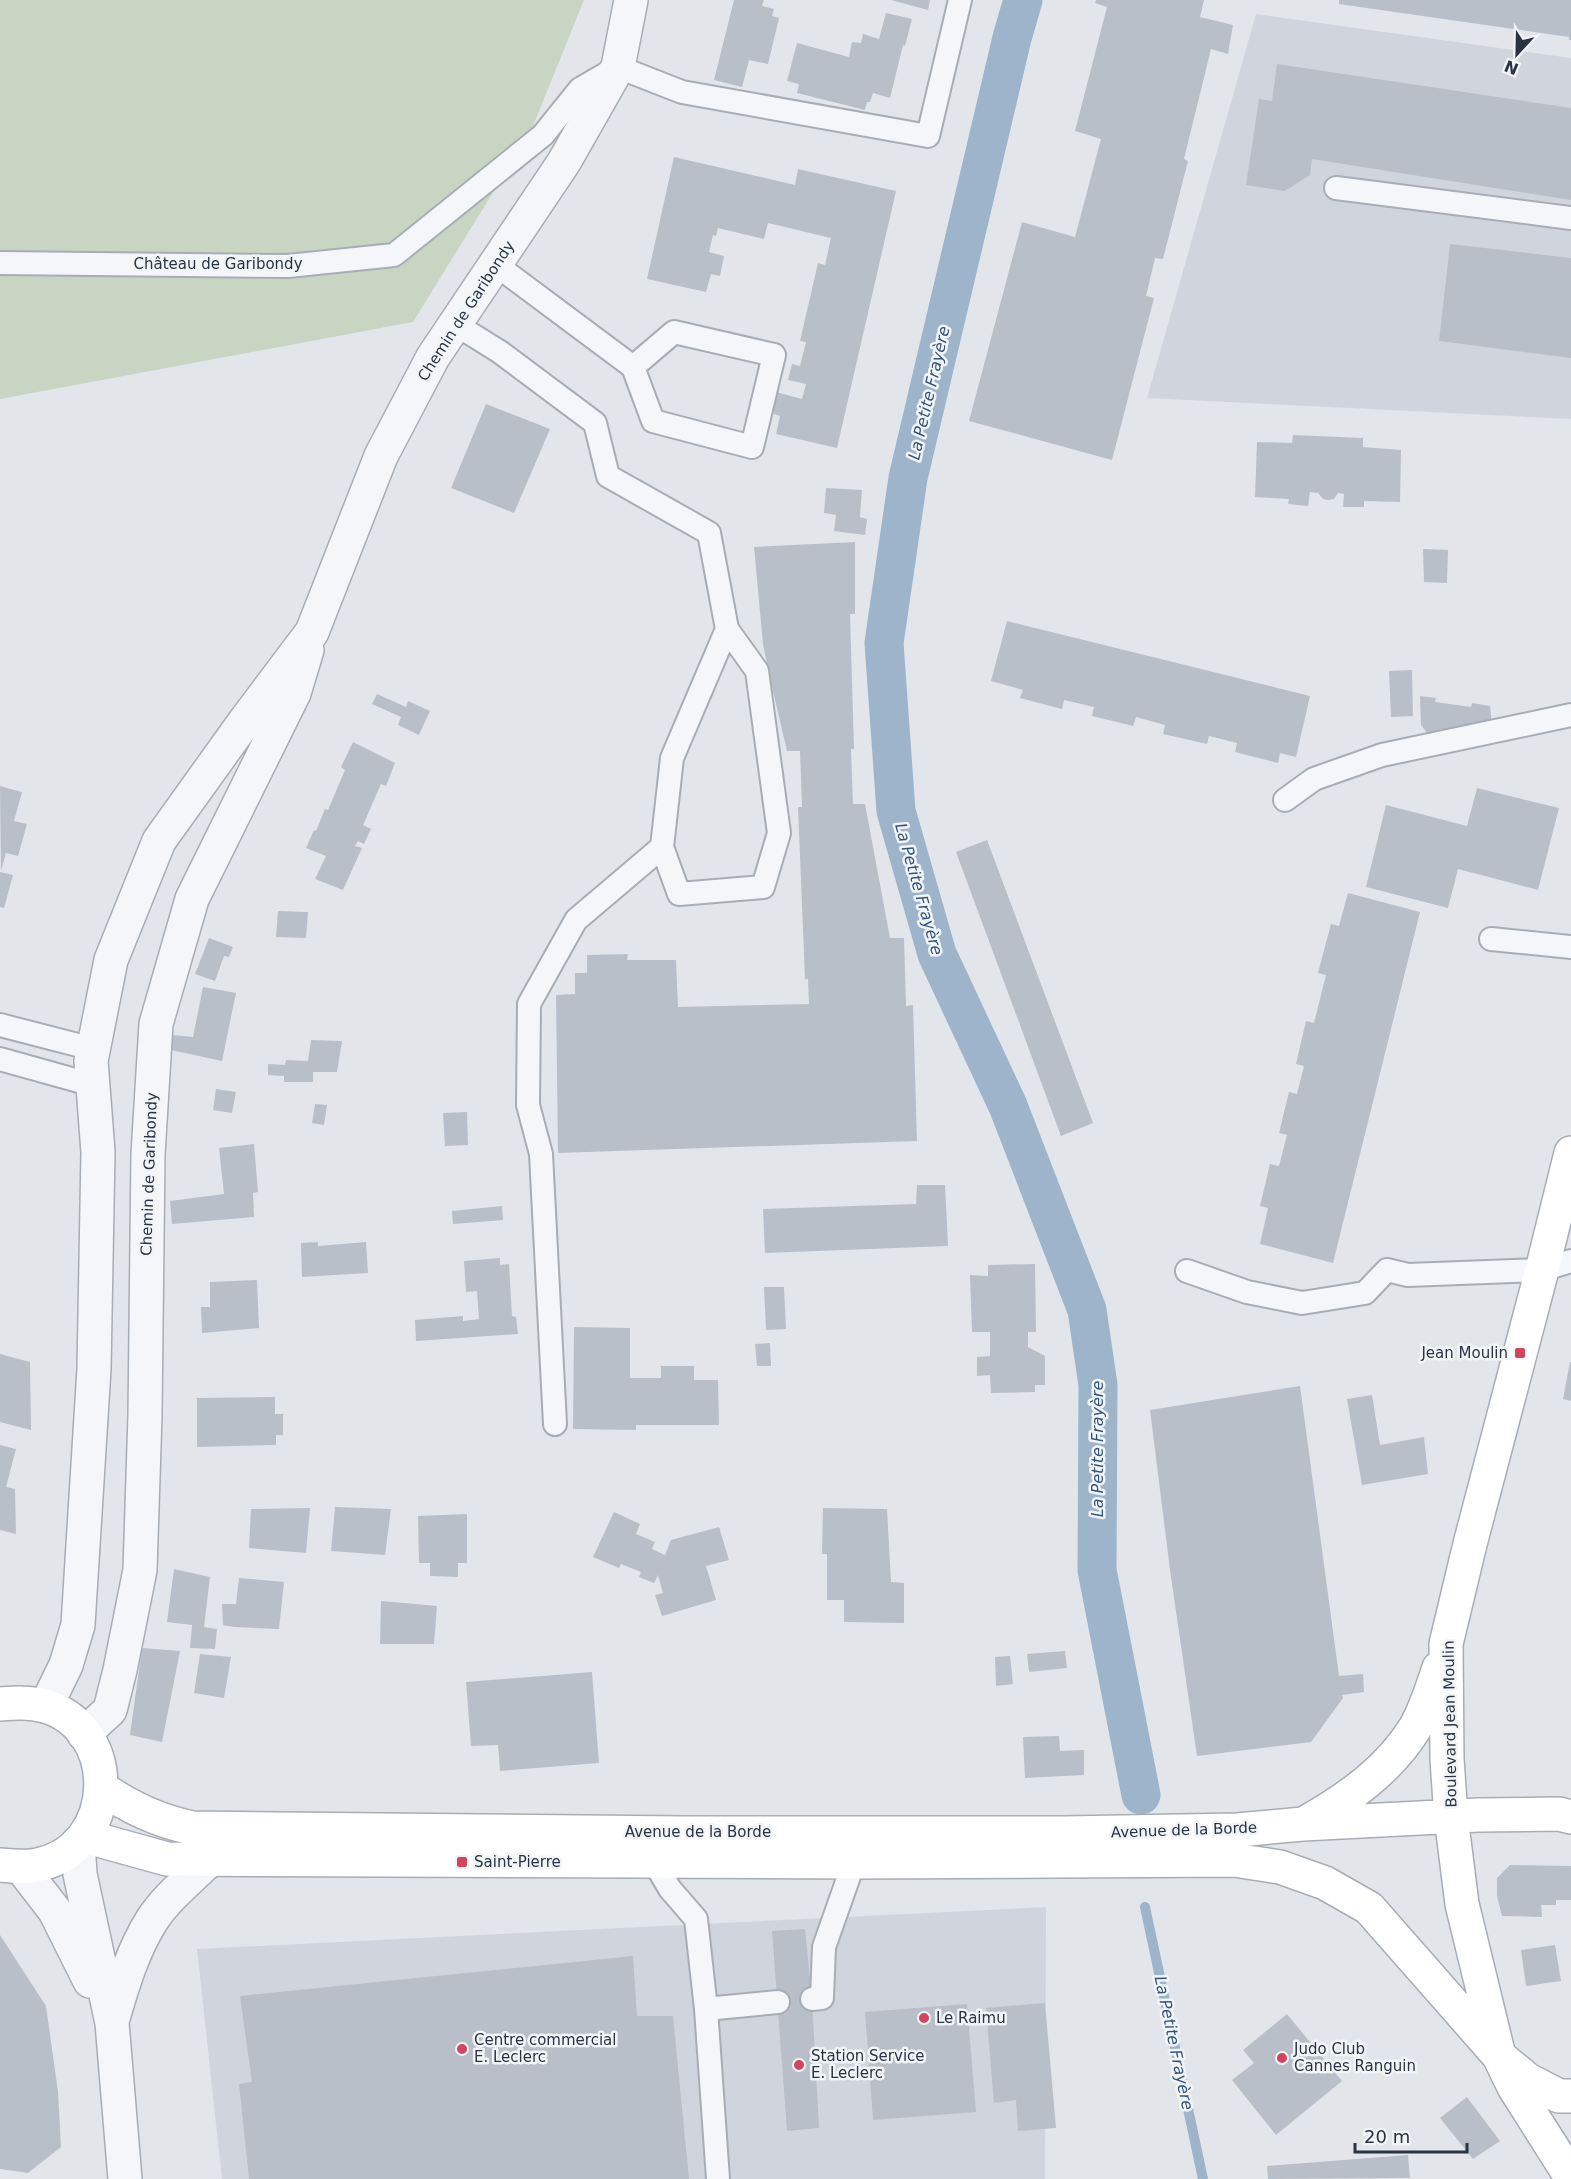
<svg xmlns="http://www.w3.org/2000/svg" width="1571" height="2179" viewBox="0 0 1571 2179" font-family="'DejaVu Sans',sans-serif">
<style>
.built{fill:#d0d5dd}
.green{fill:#c8d5c3}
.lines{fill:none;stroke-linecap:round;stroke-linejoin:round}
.stream{stroke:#9db4cb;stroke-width:10}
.canal{stroke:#9db4cb;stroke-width:39}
.building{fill:#b9bfc8}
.lane-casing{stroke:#a7adb5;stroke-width:26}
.street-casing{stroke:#a7adb5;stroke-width:36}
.secondary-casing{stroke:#a7adb5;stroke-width:36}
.lane{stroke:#f5f6f9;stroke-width:22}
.street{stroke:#f5f6f9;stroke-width:33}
.secondary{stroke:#fff;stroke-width:33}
.poi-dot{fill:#d2455c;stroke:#f2f5f8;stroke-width:2}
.labels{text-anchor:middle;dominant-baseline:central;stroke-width:5;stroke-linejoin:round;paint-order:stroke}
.street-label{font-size:15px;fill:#2a3343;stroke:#f2f5f8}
.poi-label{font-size:15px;fill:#2a3343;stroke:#f2f5f8;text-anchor:start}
.water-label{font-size:16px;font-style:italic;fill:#325379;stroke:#f2f5f8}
</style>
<rect width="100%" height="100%" fill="#e2e6eb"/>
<path class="built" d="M1256,14L1571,58V419L1147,398Z
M1046,1907L1045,2179H222L197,1949Z"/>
<path class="green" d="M0,0H584L531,131L413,322L0,399Z"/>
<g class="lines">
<path class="stream" d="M1145,1907L1203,2179"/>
<path class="canal" d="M1023,0L1012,38L908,478L884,643L896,811L937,954L1008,1106L1087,1310L1098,1385L1097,1570L1141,1795"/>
</g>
<path class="building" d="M734,0H764L762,6L774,9L772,16L779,18L768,64L749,60L742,87L714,80Z
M891,0H930L928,10Z
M1096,0H1204L1200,17L1233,25L1228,54L1211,49L1184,159L1188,161L1163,259L1155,258L1146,296L1154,298L1112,460L969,421L1022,222L1075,237L1101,139L1075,131L1107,7L1095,3Z
M1339,0H1571V40H1569V37L1339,4Z
M886,13L912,19L905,46L903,45L890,98L873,93L870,102H867L865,110L797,93L799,84L787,81L797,43L849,57L852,42L861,43L863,34L879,39Z
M1277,64L1571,108V200L1312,159L1310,175L1285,191L1246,185L1259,99L1272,101Z
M674,157L795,185L798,169L896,191L837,448L776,434L780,416L771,413L776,392L802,399L806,384L788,380L792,364L800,366L806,342L800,341L818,263L825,265L831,238L768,223L764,239L718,228L716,236L713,235L709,252L724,256L720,276L711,274L706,292L647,279Z
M1450,244L1571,258V358L1439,341Z
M486,404L550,429L514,513L451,488Z
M1293,435L1363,438V447L1401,450L1400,502L1364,501V507H1343L1344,494L1338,493L1334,499L1328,500L1323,499L1318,493L1310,492L1308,506L1288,504L1289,499L1255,497L1257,442L1292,443Z
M826,488L862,490L860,517L867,519L865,535L834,531L836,515L824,513Z
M855,542V614H850L854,749H851L853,804H865L890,938H904L906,1006L913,1005L917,1141L558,1153L556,995L575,994V973H587V955L628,954L627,960H676L678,1007L809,1004L808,979H805L798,807H802L800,751H787L769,674L763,644L754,547Z
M1423,549L1448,550L1447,583L1424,582Z
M1007,621L1310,696L1296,757L1280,753L1278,763L1235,752L1237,743L1209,736L1207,744L1163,734L1165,725L1136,717L1133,726L1092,716L1094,707L1064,700L1062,709L1020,698L1023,690L991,681Z
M1412,670L1413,716L1391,717L1389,671Z
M377,694L406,707L408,701L430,711L419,735L398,725L401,717L372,704Z
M1420,696L1436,698L1435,702L1471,707L1472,703L1490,706L1492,725L1433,734L1427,733L1421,725Z
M353,742L395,763L386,786L381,784L363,825L371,829L364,844L358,841L355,846L362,848L343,890L315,879L326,856L306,848L314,830L316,831L325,809L328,810L345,770L341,767Z
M0,786L22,792L14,821L27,824L18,856L6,853L1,871Z
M1477,788L1559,808L1538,890L1458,869L1448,908L1366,887L1386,805L1467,826Z
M987,840L1093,1123L1061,1136L956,852Z
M0,872L13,875L4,908L0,907Z
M1348,893L1420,912L1333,1263L1260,1244L1268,1208L1260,1206L1270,1164L1279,1166L1287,1135L1279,1133L1289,1092L1297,1094L1304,1066L1296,1064L1306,1021L1314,1023L1326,975L1318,973L1331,924L1339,926Z
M278,911L308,912L306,938L276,937Z
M209,938L233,947L229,957L224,956L215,981L195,974Z
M203,987L236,993L222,1061L171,1050L172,1035L193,1037Z
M311,1040L342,1041L337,1072H313V1082H284V1076L268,1075V1064L285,1065L286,1060L308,1061Z
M216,1089L236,1092L232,1113L213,1110Z
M315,1104L327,1105L324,1125L312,1123Z
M467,1112L468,1145L445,1146L443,1113Z
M254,1144L258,1192L253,1193L254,1217L172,1224L170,1201L224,1194L219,1148Z
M917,1185H945L948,1246L765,1253L763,1209L916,1204Z
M502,1206L503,1220L453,1224L452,1211Z
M318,1242V1246L366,1242L368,1273L302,1277L301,1243Z
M500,1258V1265L509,1264L512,1316L516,1317L518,1334L416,1341L415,1320L463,1316V1321L479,1319L477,1291L466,1292L464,1261Z
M1035,1264L1036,1332H1028V1347L1045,1356V1385H1035V1392L991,1393L990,1375L977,1376V1357L990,1356V1332H972L970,1275L988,1276V1265Z
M257,1280L259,1328L202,1333L201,1307H210V1282Z
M764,1287H784L786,1329L766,1330Z
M574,1327L630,1328V1378H661V1366H694V1380H718L719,1425H636V1430L573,1429Z
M770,1343L771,1366H757L755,1344Z
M0,1354L30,1362L31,1430L0,1422Z
M1570,1362H1571V1401L1563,1399Z
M1300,1386L1339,1676L1363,1674L1364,1692L1342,1695L1343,1698L1311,1742L1197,1756L1170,1570L1150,1410Z
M1372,1395L1380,1445L1424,1437L1428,1474L1362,1485L1347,1399Z
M275,1397V1414H283V1435H276V1445L197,1447V1398Z
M0,1445L16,1449L6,1487L15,1489L16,1534L0,1530Z
M335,1507L391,1509L385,1555L331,1551Z
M310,1508L306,1553L249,1548L251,1509Z
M823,1508L887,1509L891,1582L904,1583V1623L844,1622V1600H827V1554H822Z
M614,1512L640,1524L636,1534L655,1542L652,1549L665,1555L671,1540L719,1527L729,1560L706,1566L716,1600L662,1616L655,1595L663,1593L658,1575L654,1583L639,1577L641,1572L621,1564L619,1568L593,1557Z
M467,1514V1563H458V1577L430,1576V1563H419L418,1516Z
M174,1569L210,1577L204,1627L217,1629L215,1649L190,1648L192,1625L167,1622Z
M239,1578L284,1582L279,1629L234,1627L223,1625L222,1604H236Z
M381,1601L437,1606L434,1644H380Z
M142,1648L180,1651L162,1742L130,1735Z
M1065,1651L1067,1668L1029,1672L1027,1654Z
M200,1654L231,1657L224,1698L194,1693Z
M1010,1656L1013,1684L996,1686L995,1657Z
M592,1672L599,1763L500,1771L498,1745L471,1746L466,1682Z
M1059,1736L1060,1751L1084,1750V1775L1025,1778L1023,1737Z
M1510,1865L1571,1866V1900H1556V1905H1541L1542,1917L1502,1916L1497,1896V1878Z
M805,1929L812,1999L819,2128L787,2131L772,1931Z
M0,1935L46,2006L58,2092L61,2147L28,2173L0,2169Z
M1555,1945L1561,1981L1526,1986L1521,1950Z
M633,1956L637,2016H673L689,2179H249L239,2084L252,2082L240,1996Z
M1045,2003L1056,2128L1018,2131L1016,2100L994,2103L986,2008Z
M967,2004L976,2112L873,2120L865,2012Z
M1287,2014L1342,2081L1276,2135L1232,2080L1254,2063L1243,2050Z
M1467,2097L1500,2141L1473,2159L1440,2118Z
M1408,2155L1410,2178L1268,2179L1267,2166Z"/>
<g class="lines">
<defs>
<path id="lane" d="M1336,188L1571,218
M0,263L288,266L394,255L543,135L580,89L618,67L682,92L928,136L960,0
M495,264L633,367L653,421L752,447L774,355L674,332L633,367
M455,324L500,352L595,423L608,476L709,533L727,629L672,758L662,847L679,894L763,887L779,833L757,671L727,629
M1285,800L1314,779L1382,755L1571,715
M1491,939L1571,947
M0,1025L93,1049
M0,1059L93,1085
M1187,1271L1247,1292L1302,1303L1365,1293L1387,1270L1408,1275L1542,1270L1571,1261
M555,1424L541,1154L528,1105L529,1004L576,920L662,847
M654,1862L670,1889L696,1919L706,2009L778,2002
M812,1999L822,1998L824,1947L854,1862
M706,2009L718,2179"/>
<path id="street" d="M46,1706L66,1665L78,1625L94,1369L98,1152L91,1061L111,960L159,841L245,721L312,632L381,456L433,357L564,162L618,67L631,0
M84,1734L110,1710L120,1670L140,1570L145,1415L148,1154L156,1024L192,899L294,693L307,650
M78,1843L80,1874L112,2023L125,2179
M21,1867L55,1911L90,1981
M113,2018C123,1984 133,1950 152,1920C167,1897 190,1879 209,1860"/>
<path id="secondary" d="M1571,1153L1542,1270L1470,1544L1446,1644L1447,1759L1451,1817L1462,1904L1499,2056L1514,2087L1571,2177
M0,1704C15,1703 30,1702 45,1706C122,1729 118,1846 41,1864C27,1868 14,1866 0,1865
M102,1788C130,1808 159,1821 192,1828L683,1833H1064L1237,1830L1303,1824L1478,1815L1559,1814L1571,1817
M1307,1822C1349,1798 1389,1770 1415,1728C1426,1709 1432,1688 1439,1668
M84,1836L167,1859L854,1862L1234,1860L1280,1867L1325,1883L1369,1908L1499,2056L1528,2080L1559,2096H1571"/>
</defs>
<use href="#lane" class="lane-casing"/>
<use href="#street" class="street-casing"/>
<use href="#secondary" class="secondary-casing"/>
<use href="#lane" class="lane"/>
<use href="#street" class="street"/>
<use href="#secondary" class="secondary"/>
</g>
<g class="poi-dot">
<rect x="1514" y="1347" width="12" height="12" rx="3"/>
<rect x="456" y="1856" width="12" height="12" rx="3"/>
<circle cx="924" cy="2018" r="6"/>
<circle cx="462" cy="2049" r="6"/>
<circle cx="1282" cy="2058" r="6"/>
<circle cx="799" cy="2065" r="6"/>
</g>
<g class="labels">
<g class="street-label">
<text x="218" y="264">Château de Garibondy</text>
<text transform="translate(466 311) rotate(-57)">Chemin de Garibondy</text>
<text transform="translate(149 1174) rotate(-88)">Chemin de Garibondy</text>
<text transform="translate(1450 1724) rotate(-91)">Boulevard Jean Moulin</text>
<text transform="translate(1184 1830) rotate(-2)">Avenue de la Borde</text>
<text x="698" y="1832">Avenue de la Borde</text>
</g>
<g class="poi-label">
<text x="1508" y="1353" text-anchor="end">Jean Moulin</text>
<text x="474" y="1862">Saint-Pierre</text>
<text x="936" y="2018">Le Raimu</text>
<text x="474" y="2040">Centre commercial<tspan x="474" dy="17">E. Leclerc</tspan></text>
<text x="1294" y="2049">Judo Club<tspan x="1294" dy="17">Cannes Ranguin</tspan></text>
<text x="811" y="2056">Station Service<tspan x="811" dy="17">E. Leclerc</tspan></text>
</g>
<g class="water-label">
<text transform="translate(929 393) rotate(-77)">La Petite Frayère</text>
<text transform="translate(919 889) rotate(74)">La Petite Frayère</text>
<text transform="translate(1097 1449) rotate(-90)">La Petite Frayère</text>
<text transform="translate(1174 2043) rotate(78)">La Petite Frayère</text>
</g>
</g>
<g transform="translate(1517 54) rotate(202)" stroke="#f2f5f8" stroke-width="4.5" paint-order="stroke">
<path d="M0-4.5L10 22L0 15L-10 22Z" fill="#2a3343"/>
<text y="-9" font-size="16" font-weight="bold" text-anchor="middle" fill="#2a3343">N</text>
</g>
<path d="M1355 2143v9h112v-9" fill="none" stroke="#2a3343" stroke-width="3"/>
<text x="1364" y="2143" font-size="18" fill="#2a3343" stroke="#f2f5f8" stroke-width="4.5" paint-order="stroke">20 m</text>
</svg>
